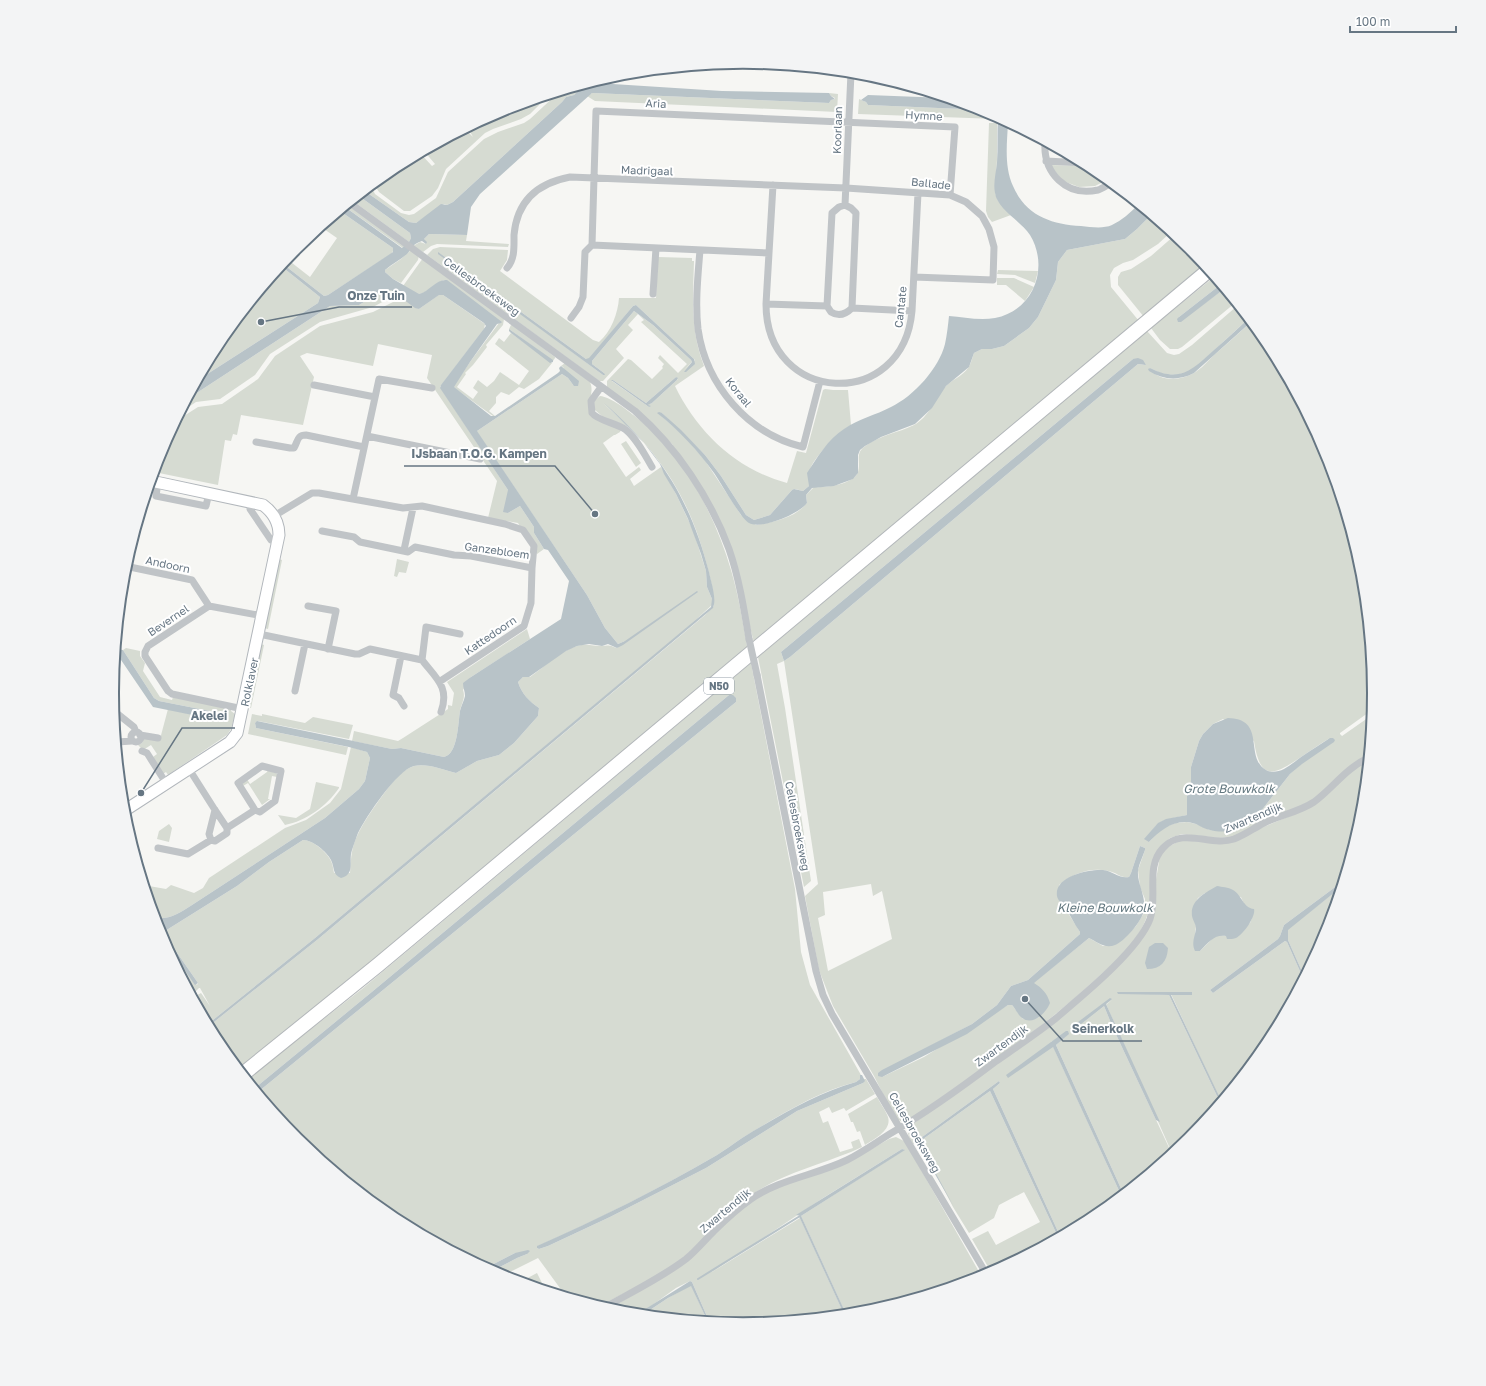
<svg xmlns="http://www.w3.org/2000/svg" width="1486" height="1386" viewBox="0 0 1486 1386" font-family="'Golos Text',sans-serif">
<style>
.green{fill:#d6dbd2;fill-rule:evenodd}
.water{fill:#b8c3c8}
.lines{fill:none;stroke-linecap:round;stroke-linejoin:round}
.stream{stroke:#b8c3c8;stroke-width:2}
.secondary-casing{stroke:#b2b7bc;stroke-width:13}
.highway-casing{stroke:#b3b7ba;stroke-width:16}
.street{stroke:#c0c4c7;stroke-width:7}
.secondary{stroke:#fff;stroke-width:11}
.highway{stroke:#fff;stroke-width:14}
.street-bridge{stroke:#c0c4c7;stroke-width:7}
.labels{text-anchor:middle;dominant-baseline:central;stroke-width:4;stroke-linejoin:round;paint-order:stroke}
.shield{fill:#fff;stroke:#949fa8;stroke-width:1}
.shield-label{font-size:10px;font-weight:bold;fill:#667683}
.street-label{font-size:11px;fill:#667683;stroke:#fff}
.water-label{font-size:12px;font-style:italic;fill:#62777f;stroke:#fff}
.rim{fill:none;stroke:#667683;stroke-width:2}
.leader{fill:none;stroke:#667683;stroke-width:1.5}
.callout-dot{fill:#667683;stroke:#fff;stroke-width:1.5}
.callout-label{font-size:12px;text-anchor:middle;font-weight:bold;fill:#667683;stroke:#fff;stroke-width:4;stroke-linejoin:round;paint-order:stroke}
</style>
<rect width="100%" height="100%" fill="#f6f6f3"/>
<path class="green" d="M574,88L578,92L574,95L566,97L562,102L453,202L447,205L444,204L416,223L409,222L369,194L367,189L371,186L375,194L401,213L409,215L414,214L436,198L448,172L484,139L498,132L524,123L530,119L558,93Z
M592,93L829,103L831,100L835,99V98L831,96L829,93L838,94L837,112L595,101L587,96Z
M859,99L866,102L868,105L985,110L998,117L997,119L858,114Z
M536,100L540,104L530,114L521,119L493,129L485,133L446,169L438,188L432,196L410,211H404L379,192L374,184L393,168L420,153L432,166L435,164L424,151L465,129L473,137L468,128L502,110Z
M989,123H997V160L995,193L998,201L1011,215L992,222L988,217L986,211Z
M1050,165L1089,166L1107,180L1095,186L1079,187L1063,181Z
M359,196L410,233L411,238L409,242L353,201Z
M348,205L405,246L403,248L345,207Z
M340,211L393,248L394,250L391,254L328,295L324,296L283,264L287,259L310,277L337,238L321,227Z
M1151,215L1171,232L1158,244L1133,260L1123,263L1114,268L1110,275L1111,287L1139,321L755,647L729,543L672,444L607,387V381L628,359L631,360L652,379L663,368L662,367L664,364L658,358L660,355L678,373L687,364L641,322L644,320L638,314L628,325L633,330L616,349L624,358L603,381H599L427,255L433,249L440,247L508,250L507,260L500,271L593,340L599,342C611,332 618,313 619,298H656L658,257L692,258V261H694C693,299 690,329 704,366L675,386C697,432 737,470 787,483L797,451L806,453L823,390L825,389L833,390H848L851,425C839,432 817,454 811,467C809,472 809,481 809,486L803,491L795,489L792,490L770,515L754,520L746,515L721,476L705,455L662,413H658L684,436L704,459L741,515L756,525C774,522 795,518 807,503L806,495L814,487C826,488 854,484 858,472C861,462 855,454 864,447C879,435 898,433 914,425C929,417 935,399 945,387C951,380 963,376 968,368C971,364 972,358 974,353L982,349H992L1004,346L1029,328L1038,317L1056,280L1058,262L1067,250L1125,239L1137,229ZM438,252L586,359H589L633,306L636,305L695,360L684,370L692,362L691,360L653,325L634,311L592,361V364L604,373L603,375ZM676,377L678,379L677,380L652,403L647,405L650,407H649L612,381L613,380L646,403Z
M429,234L467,235L466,241L509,244L508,247L437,244L431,246L423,252L413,246L420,242L426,244L424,239Z
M1175,235L1189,247L1205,266L1144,317L1118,285V277L1121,272L1131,269L1151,256Z
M411,250L419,255L418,260L401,283L393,279L385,272V270L401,259Z
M423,258L504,319L503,325L486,345L487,347L473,365L465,373L466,374L457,387L473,399L478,392L473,388L478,380L487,387L494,381L500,372L519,385L529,371L495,344L499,338L504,342L511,333L552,363L539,379L524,389L519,387L509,395L501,392L496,397V403L489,411L495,416H493L453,387L470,362L499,323L444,280C436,282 425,295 418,294C413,293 408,288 403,286Z
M281,266L320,297L318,303L198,380L218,342Z
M998,270L1038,271L1035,283L1015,275L997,274Z
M1214,277L1220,285L1179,317V322L1224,289L1235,303L1182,347L1178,349H1170L1160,340L1151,328Z
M997,278H1014L1034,287L1025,301L1006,285H997Z
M391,290L394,292L390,298L373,307L320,322L270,354L255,375L220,399L196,402L181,412L189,398L330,306L359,305L381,292Z
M440,294L443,295L485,324L484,329L440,387L508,490V513L520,506L534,527V533L544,549L537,554L518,523L488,518L497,481L427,378L432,355L378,344L373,366L307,353L300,356L314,377L303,425L241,415L237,435L233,434L231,441L225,440L218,485L154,472L160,451L176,421L198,407L222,404L258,379L275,356L320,326L373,312L393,302L398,295L419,309Z
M1237,306L1248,319L1196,367C1186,374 1174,377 1161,373C1157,372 1153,369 1149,368C1159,382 1180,381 1194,373C1201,369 1208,361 1214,355C1227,344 1239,333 1251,322L1268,343L1326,452L1362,570L1374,693L1372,710L1340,733V734L1342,736L1372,715L1368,756L1313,800L1235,836L1219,838L1182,834L1170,838L1162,845C1157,870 1153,912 1139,933C1128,951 1111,965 1096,979C1038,1033 971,1076 907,1122H902L897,1119L891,1110L874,1076L833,1006L819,970L805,896L818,884L784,661L777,664L785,708L811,881L804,887L758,657L1147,331L1167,353L1174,355L1179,354L1192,345ZM1133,359L1146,365L1138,364L790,657L784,661L781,652ZM1223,719L1254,741C1260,780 1272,777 1301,757C1311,750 1320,744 1330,738L1290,774L1254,820L1231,831L1210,830L1196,824L1187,822L1176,823L1167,826L1159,831L1149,842C1153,818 1168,820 1187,815V796L1191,784V767L1199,741L1203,734L1213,724ZM1140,846L1145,848V850L1138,870L1140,887L1145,899L1144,913L1136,926L1122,940L1103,946L1089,938L1033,983L1039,1017L1034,1019H1023L1012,1005H1008L924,1057L882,1077L921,1051L972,1024L997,1005L1011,986L1028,980L1080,934V932L1063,905L1060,903L1059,885C1073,873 1093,866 1112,872C1119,874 1120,878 1129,877L1131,873ZM871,884L873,896L882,891L892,939L828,971L818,918L825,915L823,892Z
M511,325H513L555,357V358L553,361L509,329Z
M565,363L590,382C594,391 589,400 589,409L621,430L620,432L615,435H614L603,443L626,477L639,467L641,470L630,479L634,486L661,467L676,494L693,530L706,571L707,587L712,599V605L689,626L315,938L208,1024L194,997L201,993L210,1006L200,988H199L192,995L161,936L197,985L198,983L164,934L165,931L237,886L269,862L303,840C313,840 327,852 331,861C333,865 333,869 334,873H350C351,858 351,848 358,834C365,819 387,788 398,776C402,772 408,768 414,766C427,763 444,770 456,773L477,761L499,755L514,743L538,716L539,708C530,702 521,693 518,682L523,677H530C544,667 560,651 577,646C586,643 593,646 602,646C610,645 609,645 617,648L625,641L618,644L605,628L587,595L477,432V431L562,374L568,378L574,386L563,367L561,366Z
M600,396C611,397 627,410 636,417C684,455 714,513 731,570C739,597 743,624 748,651L242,1073L218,1043L209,1026L317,940L704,616L714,606C714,590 709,573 705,558C687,492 655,447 603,403L629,427L603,417L595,410L594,401Z
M626,441L641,463L636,467L621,444Z
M279,559L282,560L268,629L264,628Z
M397,559L409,562L406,573L399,572L397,577L394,576Z
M527,629L530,639L471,677L463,690C466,698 461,704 460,711C458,723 458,754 444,757L401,748L392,749L352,741L354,731L398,741L403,738L448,709V705L452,706L454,693L447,682Z
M261,644L264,645L251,708L248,707Z
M126,648L140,651V656L145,663L143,671L160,697L172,700L173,697L231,709V711L235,714L231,729L227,735L168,775L166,772L163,774L153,757L157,754L151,745L143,750L138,745L142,743L144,738L160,739L168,709L222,721L225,714L159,701L154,698L123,650Z
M751,663L795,889L801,952L810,985L861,1075L860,1079L856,1082C816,1092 777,1117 742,1138C733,1144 725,1150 717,1155C659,1189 599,1219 538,1246L537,1248L539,1249L548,1246L610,1217L706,1168L797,1111L863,1083L864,1079H866L875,1094L846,1111L844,1108L832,1113L829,1107L819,1112L823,1123L828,1121L840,1152L853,1148L851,1142L859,1139L862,1147L851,1152C821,1164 783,1174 756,1192C729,1209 710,1234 686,1255C661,1276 629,1290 600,1306L565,1295L538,1258L502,1276L492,1271L517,1258L527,1254L515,1253L486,1268L392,1218L297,1139L258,1092L736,702L729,695L373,991L255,1088L247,1079L362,989Z
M252,714L262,716V714L305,723L313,717L353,725L349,739L258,721L255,723L256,728L348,747L346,755L248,734Z
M351,747L367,752L370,758L365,781L359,789L325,818L192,905C180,913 169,920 155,918L148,894L149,886L166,889L171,885L194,893L203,888L209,878L285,828L306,820L330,803L341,789Z
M1367,761L1362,816L1342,882L1284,925L1280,936L1278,939L1210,990L1213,993L1285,941L1287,942L1303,978L1268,1044L1189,1139L1172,1153L1106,1004L1112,1000L1076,1028L1104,1006L1113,1028L1172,1154L1123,1193L1056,1045L1068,1034L1051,1042L1121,1195L1093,1218L1060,1236L993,1089L1000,1083L999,1081L918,1140L917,1143L913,1144C909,1137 906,1134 910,1126L1057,1020L1148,928L1155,876L1158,861L1163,852L1168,847L1181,840L1214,843L1254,831L1295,814L1345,775ZM1205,893L1241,897L1244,904L1250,909L1252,918L1250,923L1226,936L1220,935L1214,937L1200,951L1195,934L1196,926L1193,908L1198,898ZM1117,992H1192V995L1171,994L1218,1096H1217L1169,995Z
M268,770L278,774L277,777L272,776L268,799H270L262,805L248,783L243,786L242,784L247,779L250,784L267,772Z
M316,782L339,787V788C327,806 306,821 285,825L278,815L296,818L310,809Z
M169,824L172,828L169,842L157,839L159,831Z
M1340,888L1326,935L1304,976L1288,940V929Z
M990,1091L1058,1237L991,1272L972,1239L988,1231L996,1245L1040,1222L1024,1192L999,1205L994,1218L969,1233L953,1207L919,1142Z
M877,1097C880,1103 886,1111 888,1117C892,1130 875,1139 865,1145L860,1131L857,1132L853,1122H851L848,1114Z
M896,1137L904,1141L908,1147L982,1277L866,1312L846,1314L801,1216L904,1150L902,1149L823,1198L712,1272L800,1218L844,1314L743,1324L709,1321L692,1282L690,1281L676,1288L640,1314L620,1312L609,1309L651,1284L754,1199L774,1189L849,1162L889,1139Z
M537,1273L545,1289L520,1282Z
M691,1285L707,1320L644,1314L668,1298Z"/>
<path class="water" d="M595,82L597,83L722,91L829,93L831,96L835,99L831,100L829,103L592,93L480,194L471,207L467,235L429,234L424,239L427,242L426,244L422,241C412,244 413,248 407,254C400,260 392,264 385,270V272L393,279L419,294C430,291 436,279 447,280L502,322L501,323L497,324L470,362L454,387L491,416H495L558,373L560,371L559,368L561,366L579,381L578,386H574L568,378L562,374L477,431L587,595L605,628L618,644L625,641L697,591L698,592L623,645L617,648L608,644L602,646L589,644L577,646L566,651L529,677H523L518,682C521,693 530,702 539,708L538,716L514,743L499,755L477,761L456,773C444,770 427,763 414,766C397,770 366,817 358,833C356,838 354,844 352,850C348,861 356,874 341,878C332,874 335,868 331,860C327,852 313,840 303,840L269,862L237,886L165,931L164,934L198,983L195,985L161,936L155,918C169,920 180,913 192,905L325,818L359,789L365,781L370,758L367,752L349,747L256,728L255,723L257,721L392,749L401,748L444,757C458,754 458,723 460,711C461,706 464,701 465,696C465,691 463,688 463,683L471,677L561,619L569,581L548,550L544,549L534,533V527L520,506L508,513L503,512L508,490L440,388L441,385L486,326L484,323L443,295H439L419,309L415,308L391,290L381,292L359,305L330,306L189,398L198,380L318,303L320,297L281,266L283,264L324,296L328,295L393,252V248L340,211L345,207L402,248L409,242L411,238L410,233L359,196L367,189L369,194L409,222L416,223L441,204L447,205L453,202L562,102L566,97L574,95L584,85Z
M868,95L946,98L985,110L868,105L866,102L861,100Z
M998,117L1008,123C1007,144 1004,166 1013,186C1026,216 1051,224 1081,226C1091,227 1103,229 1112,225C1122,220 1130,213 1138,205L1151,215L1137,229L1125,239L1067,250L1058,262L1056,280L1038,317L1029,328L1004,346L992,349H982L974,353L969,367L946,386L932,408L915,424L881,437L865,446L860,450L858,455V473L853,479L834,486L812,488L806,495L807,503C799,514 761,530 749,523C741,519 721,483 714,473C698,451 679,430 657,413L659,412L662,413L681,430L705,455L721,476L746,515L754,520L770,515L792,490L794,489L803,491L809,486L807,473C817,458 828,439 844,429C858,419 876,415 891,407C914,396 939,368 945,344C947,335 948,325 949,316C963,317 980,321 995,318C1033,311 1050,268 1030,235C1021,221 997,209 995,193C993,184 996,172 997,163C998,148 997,132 998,117Z
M438,252L586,359L589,358L633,306L636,305L694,359L695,364L686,372H684L692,362L691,360L653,325L634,311L592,361V364L604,373L605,375H603L438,254Z
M1220,285L1224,289L1181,322H1178L1177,319L1179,317Z
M1248,319L1251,322L1194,373C1179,381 1163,380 1149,371L1148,369L1150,368C1180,383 1192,370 1214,350C1226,340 1237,329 1248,319Z
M509,329L553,360V362L550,363L511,333L509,331Z
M1138,358L1143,360L1146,365L1138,364L790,657L784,661L781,652L1133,359Z
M676,377L678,378L677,380L652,403L648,405L651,406L649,407L611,380H613L646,403Z
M604,403C660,452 690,499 709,572C711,582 717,599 713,608L317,940L209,1026L208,1024L315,938L711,607L712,599L707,587L706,571L701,554L688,519L676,494L664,474L660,464L644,443Z
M116,649L123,650L154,698L159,701L225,714L226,719L222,721L153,707L119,657L116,656Z
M729,695H733L736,698V702L258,1092L255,1088L373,991Z
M1228,718C1267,719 1244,757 1266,770C1271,773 1278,772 1284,769C1291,765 1298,759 1304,755C1313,749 1322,743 1330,738H1333L1335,740L1334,742L1302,764L1290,774L1254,820C1241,830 1226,834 1210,830C1205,829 1200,826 1196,824C1177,817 1161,829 1149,842L1144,839L1158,823L1166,819L1187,815V796L1191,784V767L1199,741L1203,734L1213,724Z
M1140,846L1145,848V850C1143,856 1139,864 1138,871C1137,884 1146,895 1144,910C1143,920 1124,942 1115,945C1105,949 1097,942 1089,938L1034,983C1042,988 1047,993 1050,1003C1046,1013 1033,1026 1022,1018C1018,1015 1015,1008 1012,1005H1008L967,1034L882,1077L878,1076V1073L882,1070L972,1024L997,1005L1011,986L1028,980L1080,934V932C1074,924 1070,914 1064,906C1061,902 1058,901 1057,896C1054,876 1089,869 1103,870C1113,871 1119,879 1129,877L1131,873Z
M1342,882L1340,888L1288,930V940L1304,976L1303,978L1287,942L1285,941L1213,993L1210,990L1278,939L1280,936L1284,925Z
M1217,886C1222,887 1228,887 1233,890C1242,895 1243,908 1254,909C1256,916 1244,934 1236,938C1234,939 1230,939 1227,939L1226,936C1214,934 1208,943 1200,951H1195C1191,943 1195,936 1196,929C1196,924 1193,921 1192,916C1190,900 1205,893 1217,886Z
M1155,943H1163L1168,948C1167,962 1161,969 1147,969L1145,963L1149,947Z
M1117,992H1192V995H1171L1219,1096H1217L1169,995L1118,994Z
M1110,998L1112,999L1106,1004L1160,1122L1156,1120L1113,1028L1104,1006L1076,1028L1073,1026L1074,1025Z
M1066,1031H1068L1069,1034L1056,1045L1123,1193L1121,1195L1053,1047L1008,1078L1006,1075Z
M860,1075H862L865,1081L863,1083L797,1111L706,1168L610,1217L548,1246L539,1249L537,1248V1246C598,1219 659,1189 717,1155C725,1150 733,1144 742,1138C777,1117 816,1093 856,1082L860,1079Z
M999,1081L1000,1083L993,1089L1060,1236L1058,1237L990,1091L919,1142L954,1207L917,1143L918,1140Z
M902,1149L905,1150L801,1216L796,1215Z
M528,1250L530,1251L527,1254L517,1258L492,1271L486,1268L515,1253Z
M690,1281L692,1282L709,1321L707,1320L691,1286L668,1298L644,1314L639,1313Z"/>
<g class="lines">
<path class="stream" d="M698,1279L800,1216L845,1314"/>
<defs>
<path id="secondary" d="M124,811L230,742L237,733L279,535C279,523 274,513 263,505L151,481"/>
<path id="highway" d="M243,1074L378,965L1209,270"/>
</defs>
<use href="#secondary" class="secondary-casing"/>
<use href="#highway" class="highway-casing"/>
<path class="street" d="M1045,142C1043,173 1066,197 1098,190C1102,189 1107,185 1111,183
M1046,161L1084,163
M773,185L766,304C766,405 903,412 912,311L918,193
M350,203L635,411C677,448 710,497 729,549C739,578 744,609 749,639
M845,205L851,73
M592,245L769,253
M700,250C698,275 695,303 698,329C706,385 748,434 803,447L820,381
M507,268C515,259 514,247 514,235C517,201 538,183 570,177L846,188L950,195L966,202L982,216L989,229L994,247L993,280L914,277
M653,294L656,248
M766,304L827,306L831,312C839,317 846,314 852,308L912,311
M827,306L832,213L839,207L845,205L851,208L856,213L852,308
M571,318L579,307L583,297L585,252L592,245L596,111L955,127L950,195
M314,385L375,397
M601,387L591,401L592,413C598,421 617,423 626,430C637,439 645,455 652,467
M367,436L480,459
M256,442L290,448H294C298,441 297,435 306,435L364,447
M158,482L156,496L206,506L209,493
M353,499L379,379L432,388
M251,502L250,509L271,540L278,543
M274,516L312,493H319L403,508L422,506L505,524L523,530L534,546L532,568L471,556L454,555L415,547L408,552L360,542L354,537L322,531
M404,550L413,508
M125,566L192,580L209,606L263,616
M209,606L148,646L145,652V656L168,691L172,694L243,709
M308,606L336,611L328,649
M259,634L355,654H359L370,649L422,660C436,678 450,687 441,712
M401,656L393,695L399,698L404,706
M422,660L426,627L460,634
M757,675L816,971L823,995L832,1014L987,1275
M439,682L524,626L531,603L532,568
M295,691L305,644
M114,711L134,727L136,732
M131 737a5 5 0 1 1 10 0a5 5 0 1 1-10 0Z
M140,735L158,738
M117,742L132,741
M142,751L147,753L166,783
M189,769L215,810L227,828
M211,840L209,834L215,810
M158,848L188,854L211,840L215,841L227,833V828L255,810L260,812L275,801L281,771L262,766L238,783L255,810
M605,1307C632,1292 661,1278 686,1259C696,1251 704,1241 714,1231C725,1220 738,1208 751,1199C780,1179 816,1175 847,1160C863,1152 878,1141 893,1132C929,1111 962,1087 995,1062C1015,1048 1036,1034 1055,1019C1082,996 1138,951 1150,919C1158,896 1145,867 1163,848C1183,826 1210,847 1234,839C1245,835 1254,828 1264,823C1280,815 1299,812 1314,802C1333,788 1345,769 1368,758"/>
<use href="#secondary" class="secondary"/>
<use href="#highway" class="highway"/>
<path class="street-bridge" d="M749,639L757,675"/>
</g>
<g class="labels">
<rect class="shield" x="704" y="678" width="30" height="16" rx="3"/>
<g class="shield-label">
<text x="719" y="686">N50</text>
</g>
<g class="street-label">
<text transform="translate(656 103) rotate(3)">Aria</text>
<text transform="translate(924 115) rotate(3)">Hymne</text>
<text transform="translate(837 130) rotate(-88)">Koorlaan</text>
<text transform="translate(647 170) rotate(2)">Madrigaal</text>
<text transform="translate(931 183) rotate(6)">Ballade</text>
<text transform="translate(482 286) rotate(36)">Cellesbroeksweg</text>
<text transform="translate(900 307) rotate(-84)">Cantate</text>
<text transform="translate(739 392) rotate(51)">Koraal</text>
<text transform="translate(497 550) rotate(8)">Ganzebloem</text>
<text transform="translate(168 564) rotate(12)">Andoorn</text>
<text transform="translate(168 620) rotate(-34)">Bevernel</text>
<text transform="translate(490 635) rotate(-34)">Kattedoorn</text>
<text transform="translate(249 682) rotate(-78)">Rolklaver</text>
<text transform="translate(1253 817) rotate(-23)">Zwartendijk</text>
<text transform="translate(798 826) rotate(79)">Cellesbroeksweg</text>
<text transform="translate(1001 1045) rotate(-36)">Zwartendijk</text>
<text transform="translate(915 1132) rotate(60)">Cellesbroeksweg</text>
<text transform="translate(725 1210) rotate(-40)">Zwartendijk</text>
</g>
<g class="water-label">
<text x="1229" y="788">Grote Bouwkolk</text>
<text x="1105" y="907">Kleine Bouwkolk</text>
</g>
</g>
<path d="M0 0H1486V1386H0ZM119 693a624 624 0 1 1 1248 0a624 624 0 1 1-1248 0Z" fill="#f3f4f5" fill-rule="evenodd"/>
<path class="rim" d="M119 693a624 624 0 1 1 1248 0a624 624 0 1 1-1248 0Z"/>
<path class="leader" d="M261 322L339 307H412M595 514L555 466H404M141 793L182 728H235M1025 999L1063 1041H1142"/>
<g class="callout-dot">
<circle cx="261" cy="322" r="4"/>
<circle cx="595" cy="514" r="4"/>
<circle cx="141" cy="793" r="4"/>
<circle cx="1025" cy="999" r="4"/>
</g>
<g class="callout-label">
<text x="376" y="300">Onze Tuin</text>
<text x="479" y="458">IJsbaan T.O.G. Kampen</text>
<text x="209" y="720">Akelei</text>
<text x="1103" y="1033">Seinerkolk</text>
</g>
<path d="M1350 26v6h106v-6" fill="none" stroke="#667683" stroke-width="2"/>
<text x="1356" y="26" font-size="12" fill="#667683" stroke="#ffffff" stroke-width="3" paint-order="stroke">100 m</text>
</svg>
